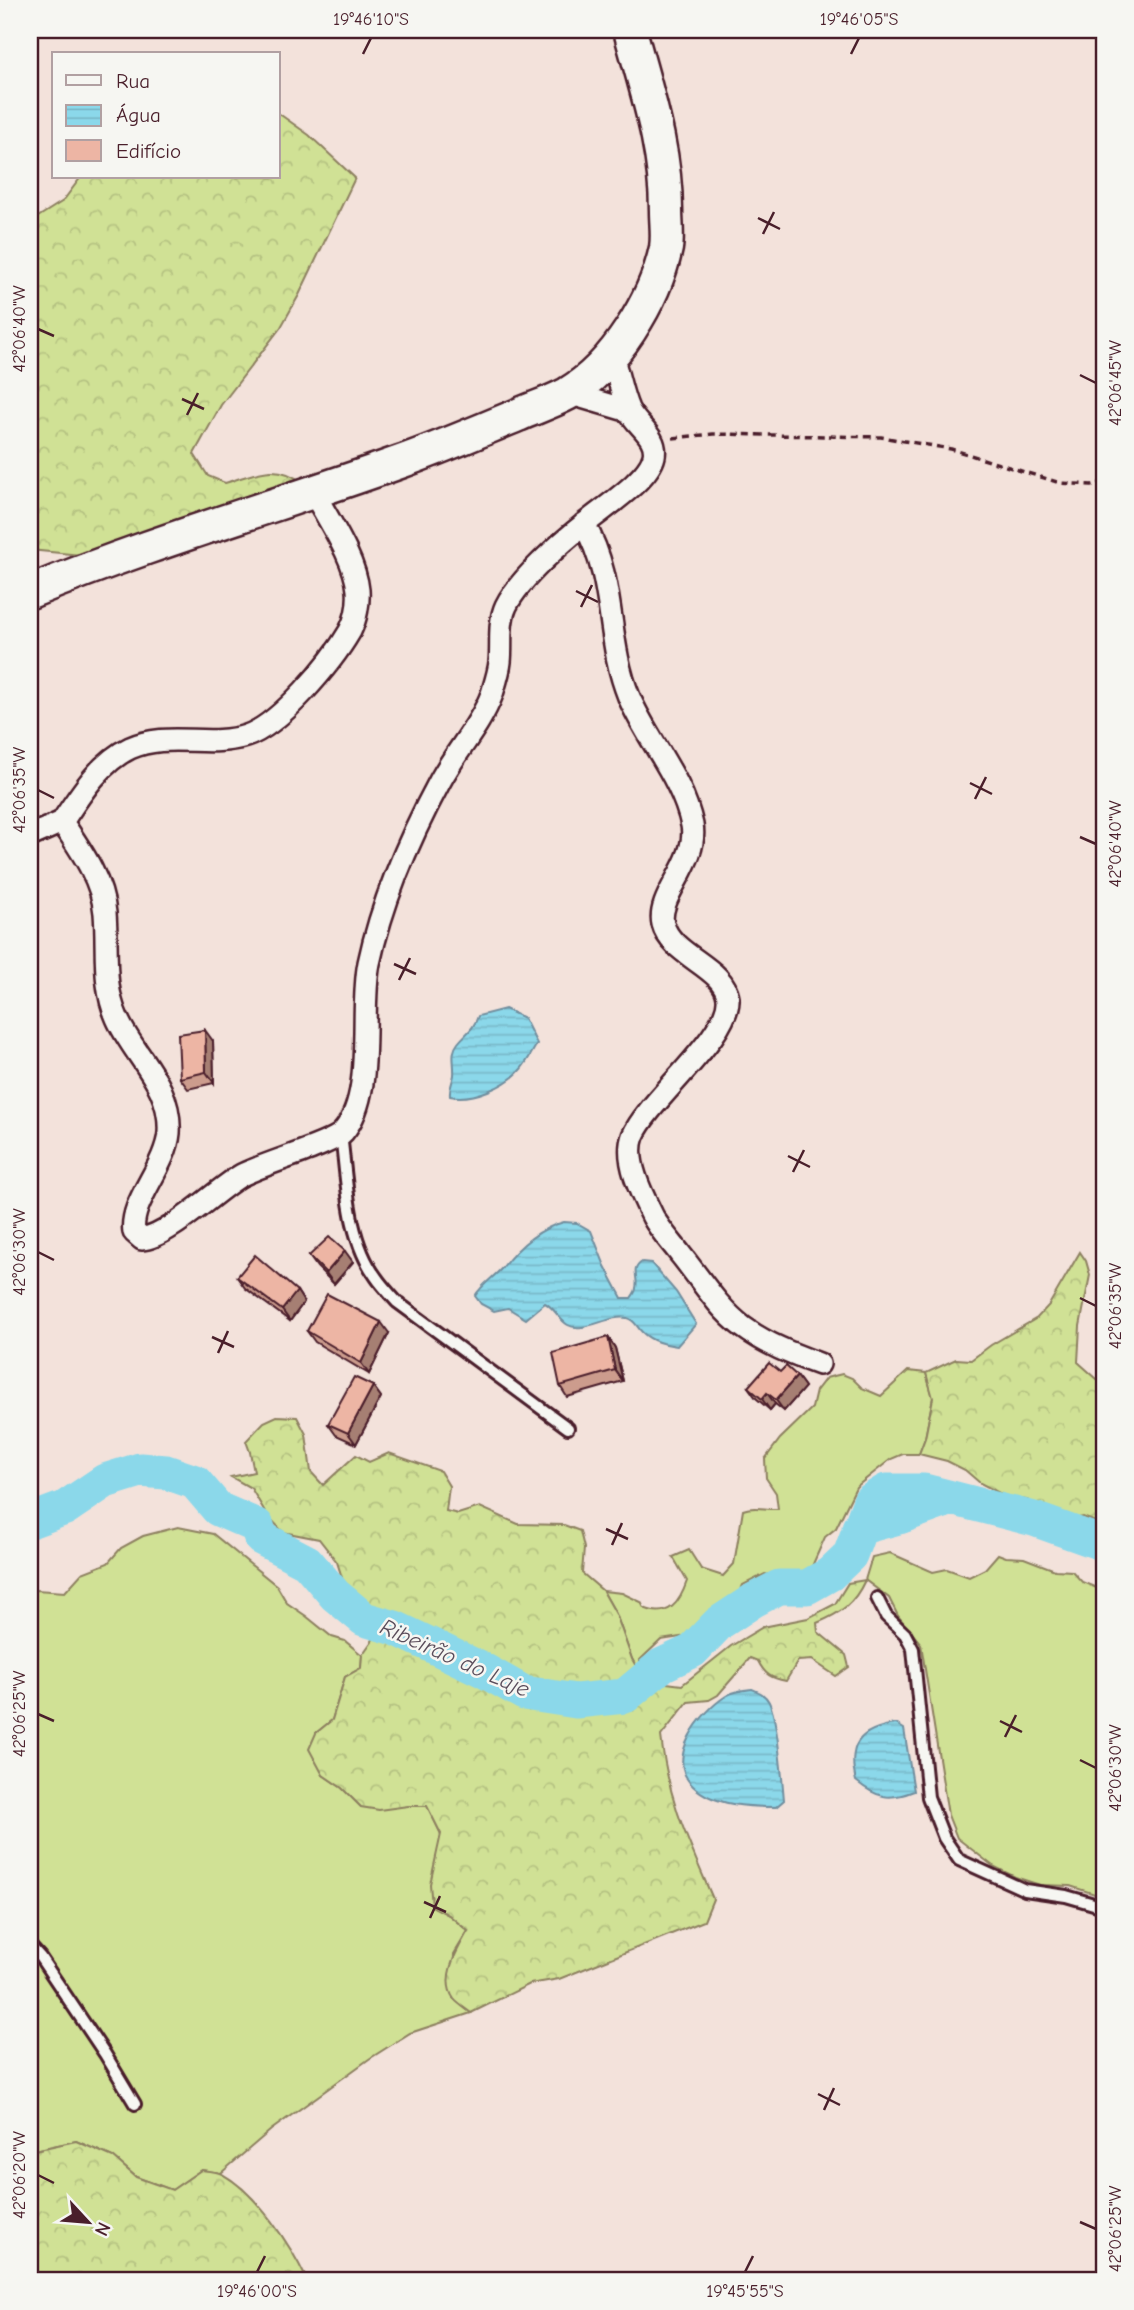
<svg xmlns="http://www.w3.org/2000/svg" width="1134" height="2310" viewBox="0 0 1134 2310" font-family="'Comic Neue',sans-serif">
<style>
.grass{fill:#d0e195;stroke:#8d8060;stroke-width:2}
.forest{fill:url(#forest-crowns);stroke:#8d8060;stroke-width:2}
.water{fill:url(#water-rules);stroke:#718e9e;stroke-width:2}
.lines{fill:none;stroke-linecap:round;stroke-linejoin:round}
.river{stroke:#8bd8ea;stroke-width:35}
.service-casing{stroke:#4a1f2b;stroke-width:16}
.minor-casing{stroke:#4a1f2b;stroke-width:26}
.secondary-casing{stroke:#4a1f2b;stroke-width:37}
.path{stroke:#4a1f2b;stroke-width:3.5;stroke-dasharray:7 5;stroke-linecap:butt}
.service{stroke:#f6f6f2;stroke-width:10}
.minor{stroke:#f6f6f2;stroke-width:21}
.secondary{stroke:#f6f6f2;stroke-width:32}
.wall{fill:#cc9c8d;stroke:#4a1f2b;stroke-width:2}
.shaded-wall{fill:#a67f73;stroke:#4a1f2b;stroke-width:2}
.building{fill:#edb5a4;stroke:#4a1f2b;stroke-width:2}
.ticks{fill:none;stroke:#4a1f2b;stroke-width:2.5}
.labels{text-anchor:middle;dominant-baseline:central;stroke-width:5;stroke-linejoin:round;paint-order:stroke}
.water-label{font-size:23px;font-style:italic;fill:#5a4d5b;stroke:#f6f6f2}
.neatline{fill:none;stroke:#4a1f2b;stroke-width:2.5}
.ticks-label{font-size:18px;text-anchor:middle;fill:#4a1f2b}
</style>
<defs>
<pattern id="forest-crowns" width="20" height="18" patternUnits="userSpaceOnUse" patternTransform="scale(1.75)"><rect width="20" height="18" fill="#d0e195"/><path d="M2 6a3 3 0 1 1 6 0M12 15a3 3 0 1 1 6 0" fill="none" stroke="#b4c181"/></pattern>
<pattern id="water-rules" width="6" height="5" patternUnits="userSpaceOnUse" patternTransform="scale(1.75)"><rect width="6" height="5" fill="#8bd8ea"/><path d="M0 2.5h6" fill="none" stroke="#79b9c9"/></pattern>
</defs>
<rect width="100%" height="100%" fill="#f3e2db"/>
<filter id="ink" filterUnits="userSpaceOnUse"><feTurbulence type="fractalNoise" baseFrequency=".0143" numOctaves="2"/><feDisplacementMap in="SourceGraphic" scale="14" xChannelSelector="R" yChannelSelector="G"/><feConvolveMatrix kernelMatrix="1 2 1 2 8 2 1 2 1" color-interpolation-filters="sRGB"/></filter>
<g filter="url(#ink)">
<path class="grass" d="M908,1371L926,1373L933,1397L925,1438L919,1454H903L891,1459L856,1487L836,1528L825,1537L809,1573L799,1579L765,1574L743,1585L737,1599L717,1609L687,1636L661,1640L640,1660V1674L632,1659L616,1614L603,1591L622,1593L641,1602L644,1608C669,1619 680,1602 687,1581L673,1557L689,1550L701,1569L723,1576L734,1564L743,1510C755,1505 765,1510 778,1509L776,1493L766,1478L765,1459L780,1439L812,1408L816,1391L826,1378L842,1374L852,1378L862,1388L881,1396Z
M178,1527L213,1534L277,1586L287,1603L306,1616L332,1637L345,1641L362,1655L361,1668L345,1677L332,1720L316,1733L323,1775L342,1788L361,1807L427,1805L441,1834L432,1906L449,1915L468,1931L454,1954L453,1998L471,2013L410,2033L369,2059L271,2130L221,2173L201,2170L172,2190L136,2177L113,2157L76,2141L30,2151V1594L36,1590L65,1592L82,1573L108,1563L121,1548L143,1536Z
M890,1553L933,1572L947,1569L969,1577L985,1569L998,1554L1006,1557L1024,1558L1055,1570L1072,1571L1082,1582L1104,1591V1897L1070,1886L1040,1885L1015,1877L993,1866L957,1838L948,1815L921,1644L898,1616L889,1598L865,1580L872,1557Z"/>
<path class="forest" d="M278,113L309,135L355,178L299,295L281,327L221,405L194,454L208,476L225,483C255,474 276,461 303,483L81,555L30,550V222L63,201L81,177H278Z
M1080,1252L1086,1261L1090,1275L1080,1326L1078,1362L1097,1379L1104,1374V1523H1098L1083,1517L1069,1520L1047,1511L1027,1500L1009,1498L980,1483L965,1470L947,1461L919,1454L925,1438L933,1398L926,1373L956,1359L971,1360L991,1345L1037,1318L1049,1305Z
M277,1416L297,1417L306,1434L311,1472L323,1485L356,1455L369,1462L389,1453L440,1471L449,1486L446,1511L458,1514L480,1507L518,1524L564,1525L580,1531L584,1548L582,1573L603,1591L616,1614L632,1659L640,1673L651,1681L682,1685L731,1646L763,1627L808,1618L835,1604L848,1583L865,1580C854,1604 841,1613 817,1623L818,1632L846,1655L849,1667L836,1676L812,1660L798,1661L786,1681C771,1678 765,1675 758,1661L750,1658L718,1695L709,1700L688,1702L661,1736C668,1800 688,1841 713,1899L704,1921L559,1979L530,1984L471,2013C466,2009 458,2004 454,1999C439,1978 458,1949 468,1931L449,1915L432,1906L430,1884L441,1834L427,1806H408L379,1810L361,1807L342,1788L323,1775L309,1749L316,1733L332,1720L345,1677L361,1668L362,1655L391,1614L367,1604L345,1587L337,1562L319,1539L283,1532L267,1515L251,1488L231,1477L254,1472L250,1452L246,1441L264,1422Z
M76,2141L113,2157L136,2177L172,2190L201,2170C207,2171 216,2171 222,2174C257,2193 291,2246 307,2280H30V2151Z"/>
<path class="water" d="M505,1009L524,1018L537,1044C532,1052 528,1061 521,1069C507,1086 472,1101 450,1096C449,1087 453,1082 454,1075C455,1062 450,1053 458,1043C466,1033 474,1029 478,1016Z
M564,1222L577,1223L591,1231L605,1266L622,1298H631C633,1295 636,1292 636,1288C639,1277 630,1270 642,1262L651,1263L676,1292L696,1324L677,1346C664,1344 652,1342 642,1332C636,1326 635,1320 627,1318C610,1314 583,1334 568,1325C559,1320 555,1308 545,1303L526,1319L508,1308L494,1311L481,1304L475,1296C482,1284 493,1278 502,1268C518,1247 537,1229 564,1222Z
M752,1689C759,1692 765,1694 769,1702C778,1720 782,1778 784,1800L776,1807C750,1807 714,1806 693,1786C664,1758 701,1712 726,1696C734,1691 743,1690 752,1689Z
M896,1724L904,1729L914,1791C889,1801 877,1798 856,1781C847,1745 859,1729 896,1724Z"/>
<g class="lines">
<path class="river" d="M30,1521L65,1508L105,1481L140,1470L166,1472L195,1482L218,1509L257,1526L261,1538L307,1562L335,1595L364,1619L395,1628L485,1671L524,1693L576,1701L625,1696L662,1665L692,1651L719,1623L754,1600L779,1587H807L830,1574L850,1555L870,1501L886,1491H924L1034,1519L1104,1544
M859,1528L899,1517L949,1499"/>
<defs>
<path id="service" d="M341,1134C347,1180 347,1238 376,1277C382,1286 390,1294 397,1302L568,1428
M877,1598L886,1616L905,1634L913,1649L928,1797L944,1838L959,1860L1025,1890L1066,1896L1104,1907
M30,1946L40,1957L105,2054L135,2104"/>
<path id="minor" d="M568,393L629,411
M314,493C329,521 355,559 358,590C359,603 356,619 350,631C332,662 280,725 246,736C208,748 167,731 130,748C100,762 80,795 62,822C80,849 102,879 105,913C108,949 102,984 117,1018C134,1057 172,1084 169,1133C166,1167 129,1202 134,1232L142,1239C167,1238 216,1190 240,1176C261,1164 332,1145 343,1132C376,1094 359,1011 369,963C382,902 411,835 440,781C456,751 480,726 492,694C495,684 499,672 500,662C502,644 498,623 506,606C519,579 563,541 587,522C605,507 649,479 654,456C658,436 636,426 628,409C621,393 618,373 612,356
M584,524C617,582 605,638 629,697C647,740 682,777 692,825C699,862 656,896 663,924C671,956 725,967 728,998C731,1035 648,1100 633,1136C624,1160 642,1195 653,1217C660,1230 672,1243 681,1255C701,1280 718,1308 743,1327C766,1344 792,1354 819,1364
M30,836L62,822"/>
<path id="secondary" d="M30,592C151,542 277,506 400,462C440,448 479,431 518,415C534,408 552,402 567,394C614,367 655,300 666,248C668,236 666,223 666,211C666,147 646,91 630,30"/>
</defs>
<use href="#service" class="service-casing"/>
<use href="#minor" class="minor-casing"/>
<use href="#secondary" class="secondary-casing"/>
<path class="path" d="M673,438L713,434L881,437L951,449L1060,483L1092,485L1104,482"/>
<use href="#service" class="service"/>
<use href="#minor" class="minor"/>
<use href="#secondary" class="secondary"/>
</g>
<path class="wall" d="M213,1041L214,1083L188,1089L180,1078Z
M309,1256L353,1262L334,1284L317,1267Z
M237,1277L297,1291L304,1302L290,1321L245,1288Z
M307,1331L389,1333L369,1374L315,1342Z
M608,1337L615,1348L623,1381L567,1397L560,1386Z
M797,1376L805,1387L784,1411L775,1404L770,1410L756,1398L748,1387Z
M373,1386L381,1397L356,1444L336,1435L328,1424Z"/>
<path class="shaded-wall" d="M205,1030L213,1041L214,1083L206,1072Z
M345,1251L353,1262L334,1284L326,1273Z
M297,1291L304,1302L290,1321L282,1310Z
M381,1322L389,1333L369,1374L361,1363Z
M608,1337L615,1348L623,1381L615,1370Z
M797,1376L805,1387L784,1411L776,1400Z
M373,1386L381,1397L356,1444L348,1433Z
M767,1393L775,1404L770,1410L762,1399Z"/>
<path class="building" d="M205,1030L206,1072L180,1078L178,1034Z
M329,1237L345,1251L326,1273L309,1256Z
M255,1255L297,1291L282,1310L237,1277Z
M327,1294L381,1322L361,1363L307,1331Z
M608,1337L615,1370L560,1386L553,1353Z
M769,1363L780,1372L786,1366L797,1376L776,1400L767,1393L762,1399L748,1387Z
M354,1377L373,1386L348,1433L328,1424Z"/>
</g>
<path class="ticks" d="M363,54L371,38M851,54L859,38M758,218L780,229M763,234L774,212M38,329L54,336M1080,375L1096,383M182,399L204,409M187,415L198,393M576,591L598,602M581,607L592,585M970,783L992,794M38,790L54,798M975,799L986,777M1080,837L1096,844M394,964L416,974M399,980L410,958M788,1156L810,1167M793,1172L804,1150M38,1252L54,1260M1080,1298L1096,1306M212,1337L234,1347M218,1353L228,1331M606,1529L628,1539M612,1545L622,1523M38,1714L54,1721M1000,1721L1022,1732M1005,1737L1016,1715M1080,1760L1096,1768M424,1902L446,1912M430,1918L440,1896M818,2094L840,2105M824,2110L834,2088M38,2175L54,2183M1080,2222L1096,2229M257,2272L265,2256M745,2272L753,2256"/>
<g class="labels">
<g class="water-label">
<text transform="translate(455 1658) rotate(24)">Ribeirão do Laje</text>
</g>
</g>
<rect width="1134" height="2310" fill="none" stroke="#f6f6f2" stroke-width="77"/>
<rect x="52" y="52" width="228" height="126" fill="#f6f6f2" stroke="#b1a0a2" stroke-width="2"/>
<rect x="66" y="75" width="35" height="10" fill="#f6f6f2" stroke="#b1a0a2" stroke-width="2"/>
<text x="116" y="88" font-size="21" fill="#4a1f2b">Rua</text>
<rect x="66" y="105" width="35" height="21" fill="url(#water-rules)" stroke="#b1a0a2" stroke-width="2"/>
<text x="116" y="122" font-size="21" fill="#4a1f2b">Água</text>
<rect x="66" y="140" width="35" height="21" fill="#edb5a4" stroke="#b1a0a2" stroke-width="2"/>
<text x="116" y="158" font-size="21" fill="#4a1f2b">Edifício</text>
<g transform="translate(88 2222) rotate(116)" stroke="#f6f6f2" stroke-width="5" paint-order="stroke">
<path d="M0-5L12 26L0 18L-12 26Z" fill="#4a1f2b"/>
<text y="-10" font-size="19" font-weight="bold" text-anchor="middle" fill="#4a1f2b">N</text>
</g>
<rect x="38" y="38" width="1058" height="2234" class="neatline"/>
<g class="ticks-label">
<text x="371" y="25">19°46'10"S</text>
<text x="859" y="25">19°46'05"S</text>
<text transform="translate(19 329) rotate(-90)" y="6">42°06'40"W</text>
<text transform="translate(1115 383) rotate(-90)" y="6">42°06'45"W</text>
<text transform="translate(19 790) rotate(-90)" y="6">42°06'35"W</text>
<text transform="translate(1115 844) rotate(-90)" y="6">42°06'40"W</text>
<text transform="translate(19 1252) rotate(-90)" y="6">42°06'30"W</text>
<text transform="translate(1115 1306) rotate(-90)" y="6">42°06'35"W</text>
<text transform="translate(19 1714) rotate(-90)" y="6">42°06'25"W</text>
<text transform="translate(1115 1768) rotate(-90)" y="6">42°06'30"W</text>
<text transform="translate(19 2175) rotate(-90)" y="6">42°06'20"W</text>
<text transform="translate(1115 2229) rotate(-90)" y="6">42°06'25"W</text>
<text x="257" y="2297">19°46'00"S</text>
<text x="745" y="2297">19°45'55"S</text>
</g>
</svg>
